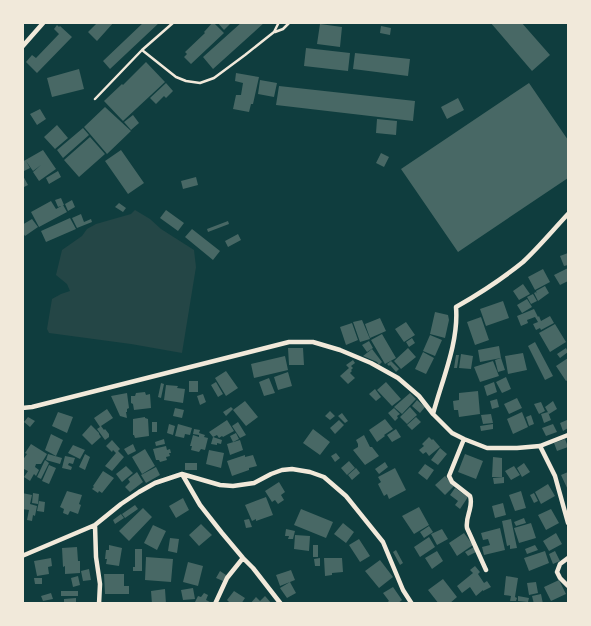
<svg xmlns="http://www.w3.org/2000/svg" width="591" height="626" viewBox="0 0 591 626" font-family="'Alegreya Sans',sans-serif">
<style>
.green{fill:#244646}
.building{fill:#486865}
.lines{fill:none;stroke-linecap:round;stroke-linejoin:round}
.service{stroke:#f1e9da;stroke-width:2.5}
.minor{stroke:#f1e9da;stroke-width:4.5}
</style>
<rect width="100%" height="100%" fill="#0f3d3e"/>
<path class="green" d="M135,210L150,219L161,229L194,250L196,267L182,353L131,344L49,333L47,329L52,299L61,294L70,291L67,284L56,275L62,250L82,236L87,229L96,224L131,214Z"/>
<path class="building" d="M98,22H114L97,41L88,32Z
M144,22H160L110,69L103,61Z
M213,22L224,33L191,64L184,57L187,54L185,52L205,33L204,32Z
M217,22H232L224,30Z
M242,22H265L213,69L203,57Z
M490,22H521L550,55L532,71Z
M320,24L342,27L340,47L317,44Z
M57,25L59,27L60,26L72,37L37,73L26,62L32,55L36,58L59,34L54,29Z
M381,26L391,28L390,35L380,33Z
M306,48L350,53L348,71L304,66Z
M355,53L410,59L408,76L353,69Z
M146,62L165,82L123,121L104,101L122,84L123,85Z
M79,69L84,89L52,97L47,78Z
M236,73L259,77L253,104H251L249,112L233,109L236,95H241L243,83L235,81Z
M260,80L277,83L274,97L258,94Z
M166,83L173,91L166,98L164,96L156,104L150,98Z
M529,83L568,140V178L458,252L401,169Z
M279,86L415,101L413,121L276,105Z
M458,98L464,110L447,119L441,107Z
M105,107L131,131L107,154L84,127Z
M40,109L46,119L37,125L30,114Z
M133,115L139,123L131,130L124,122Z
M377,119L397,121L396,135L376,133Z
M57,125L68,138L55,149L44,137Z
M83,128L89,135L63,158L57,150Z
M90,137L105,154L79,177L64,160Z
M43,150L56,169L39,181L33,172L41,165L33,171L26,161L30,168L22,172V162Z
M121,150L144,183L128,194L105,161Z
M381,153L389,157L384,167L376,163Z
M58,171L61,177L49,184L46,178Z
M22,174L28,185L22,188Z
M196,177L198,185L183,189L181,181Z
M61,198L64,205L58,207L55,200Z
M72,200L75,207L68,211L65,204Z
M51,201L56,209L63,205L67,212L39,227L31,212Z
M119,203L126,208L123,212L115,207Z
M166,210L184,223L178,231L160,218Z
M81,214L84,222L91,219L92,222L77,228L72,218Z
M70,218L76,229L46,242L41,231Z
M32,219L38,227L25,236L22,232V225Z
M228,221L229,224L208,232L207,229Z
M192,229L220,251L213,260L185,237Z
M238,234L241,240L228,247L225,241Z
M568,253V265L564,266L560,256Z
M568,268V281L560,285L554,275Z
M543,269L550,282L535,290L528,277Z
M523,284L530,294L519,300L513,291Z
M545,286L549,293L538,301L534,293L536,292L537,294L536,291Z
M533,294L537,301L531,304L527,297Z
M527,299L532,307L522,313L517,305Z
M503,301L509,318L486,326L480,309Z
M534,309L538,317L539,316L541,321L550,316L554,323L541,330L540,328L536,330L533,324L538,322L535,317L527,320L528,323L521,326L517,316Z
M435,312L448,315L449,320L445,338L430,334Z
M481,317L489,340L475,345L467,322Z
M380,318L386,331L370,338L365,324Z
M362,320L370,339L360,342L353,322Z
M406,322L415,335L404,342L395,329Z
M352,323L358,340L346,345L340,327Z
M555,324L566,342L550,352L539,333Z
M382,334L396,358L385,364L371,340Z
M430,335L442,340L435,356L423,351Z
M412,338L415,343L409,347L406,342Z
M369,341L373,348L367,352L362,345Z
M535,342L553,376L545,380L528,346Z
M499,346L501,358L480,362L478,350Z
M288,348H303L304,365H289Z
M408,348L416,357L401,369L394,361Z
M566,348L568,352L560,358L557,354Z
M372,349L382,362L379,365L377,362L363,356Z
M423,352L434,358L426,374L415,369Z
M523,353L527,370L508,374L505,356Z
M461,354L473,356L471,369L459,368Z
M456,355H459L457,368H454Z
M285,356L288,370L254,378L251,364Z
M501,358L505,370L498,372L495,360Z
M568,358V380L566,381L556,366Z
M353,360L355,363L351,366L353,368L351,370L352,371L350,373L355,378L348,384L340,376L349,368L346,365Z
M391,361L399,369L396,372L390,365L389,366L387,364Z
M493,361L499,376L480,382L474,367Z
M226,371L238,388L226,396L215,378Z
M288,372L292,386L278,390L274,377Z
M506,377L511,389L502,393L496,382Z
M269,378L275,393L264,396L259,382Z
M189,381H198V392H189Z
M216,382L223,394L218,397L211,385Z
M386,382L401,399L392,406L377,390Z
M494,382L497,392L487,396L484,386Z
M161,383L164,384L161,398L158,397Z
M166,385L178,386L177,388L185,389L183,403L164,400Z
M375,389L381,397L376,401L369,394Z
M478,391L480,414L459,417L458,410H454L453,401L459,400V393Z
M145,392L146,395L150,394L151,408L134,410L133,404L131,403V396H135L136,393Z
M127,393L129,408L127,409V412H126L127,418L120,416L111,396Z
M410,393L416,399L402,414L394,407Z
M203,394L206,402L200,405L197,396Z
M517,398L522,408L509,414L504,404Z
M497,399L499,407L492,409L490,401Z
M417,400L425,407L420,413L412,406Z
M245,401L258,417L246,426L233,410Z
M553,401L557,409L549,414L545,407Z
M541,402L545,411L539,414L534,404Z
M231,407L233,409L226,416L223,412Z
M410,407L417,415L407,424L400,417Z
M175,408L184,410L182,418L173,416Z
M394,408L400,414L397,416L398,418L395,421L388,413Z
M107,409L113,418L101,426L104,430L105,429L109,434V437L105,440L97,429L100,427L94,418Z
M330,411L335,416L330,420L325,416Z
M58,412L73,417L67,433L52,426Z
M522,412L528,427L513,434L507,419Z
M548,412L551,420L544,423L541,414Z
M342,413L348,421L345,423L338,416Z
M491,414L493,423L483,424L481,415Z
M531,415L534,424L529,426L526,417Z
M28,417L35,421L30,427L24,422Z
M145,417V418L148,419L149,436L135,438L134,435H133V419Z
M416,417L421,422L412,430L407,425Z
M385,419L393,429L384,435L385,436L377,442L369,430Z
M227,420L234,431L223,437L222,436L219,438L217,435L213,437L209,432Z
M339,420L344,425L335,434L330,428Z
M567,420L568,428L563,431L560,423Z
M152,422H157V432H152Z
M238,422L246,435L240,438L232,426Z
M169,424L175,426L173,435L167,433Z
M178,424L192,428L190,435L185,434L184,438L175,436Z
M493,424V429L481,431L480,426Z
M553,424L557,432L546,436L542,428Z
M91,425L99,433V434L101,437L92,445L82,435Z
M194,429L200,430L199,433L205,435L204,437L208,438L205,450L201,449L199,452L191,450L192,446H190L193,435L199,437V435L193,434Z
M313,429L330,442L320,455L303,443Z
M396,429L401,437L392,442L387,435Z
M236,433L239,439L233,442L230,436Z
M51,434L63,440L56,456L45,450Z
M364,435L370,447H372L379,456L365,465L353,450L358,447V444L356,440Z
M213,437L222,440L221,444L217,443V445L211,444Z
M429,437L432,440L433,439L440,447L429,456L426,452L423,454L419,450L424,446L422,444Z
M164,439L165,444L156,446L155,442Z
M565,439L568,447L557,451L554,443Z
M112,440L120,449L118,451L124,457L112,471L105,466L116,453L113,450L112,452L106,446Z
M240,440L243,450L230,455L227,444Z
M31,444L47,454L41,464H36L35,467L39,470L36,476L34,474L30,481L24,477L28,471L22,468V461L27,454L25,453Z
M133,444L136,451L128,455L124,449Z
M73,445L85,450L80,459L68,453Z
M166,446L167,450L170,449L171,453H169L170,456L166,457L167,460L160,462L159,460H156L153,449Z
M440,448L447,454L438,465L431,460Z
M145,449L155,466L142,474L132,457Z
M209,450L224,453L221,468L206,464Z
M336,453L340,458L335,462L331,456Z
M48,454L62,458L60,464L46,460Z
M85,454L90,457L85,470L79,467Z
M465,454L483,461L476,479L458,472Z
M245,455V457L253,455L257,466L249,468V470L232,476L227,461Z
M65,456L75,458L73,464L69,463L68,465L72,467L71,470L62,468Z
M493,457L502,458V477H492Z
M45,460L49,463L41,479L37,477Z
M349,461L355,468L347,475L341,468Z
M385,462L388,467L379,474L375,469Z
M185,463H197V470H185Z
M524,463L530,472L522,477L517,468Z
M425,464L434,470L427,480L418,473Z
M49,465L56,468L49,484L42,481Z
M126,466L133,473L122,482L116,474Z
M514,466L520,475L511,480L505,471Z
M156,467L160,475L146,483L141,475Z
M356,468L360,473L352,480L348,475Z
M395,468L406,490L389,499L387,494L384,496L378,484L381,482L378,477Z
M103,471L114,478L102,493L99,491L98,493L92,489L94,487L93,486Z
M137,472L143,482L130,492L125,487L130,482L128,479Z
M568,472V490L561,475Z
M445,476L454,486L445,495L435,485Z
M504,477V483L494,484L493,478Z
M279,482L285,492L281,495L284,500L278,504L275,500L272,502L265,491Z
M548,484L555,496L541,504L535,492Z
M455,488L468,497L460,509L455,505L458,501L450,495Z
M67,491L82,495L79,504L81,505L78,514L70,511L68,515L63,513L64,509L60,507Z
M521,491L526,508L515,511L509,495Z
M22,493L32,495L30,504L37,506L35,516L33,515L32,521L27,520L29,510L22,509Z
M33,493L39,494L38,504L32,503Z
M534,493L538,501L534,503L530,495Z
M266,497L273,515L256,521V519L252,521L245,505Z
M183,498L189,510L176,518L169,506Z
M39,501L45,502L44,512L37,511Z
M503,503L506,515L495,518L492,506Z
M135,505L138,509L125,518L122,514Z
M419,507L429,525L414,534L402,516Z
M143,508L152,517L129,541L119,531Z
M301,509L333,522L326,538L294,525Z
M551,509L559,523L546,530L538,515Z
M121,514L124,518L115,524L113,520Z
M524,518L526,523L516,526L514,522Z
M249,519L252,527L246,528L244,520Z
M511,519L517,548L510,549V545L507,546L502,521Z
M343,523L354,532L346,543L334,534Z
M531,523L536,538L519,543L514,528Z
M201,524L212,535L199,546L189,535Z
M153,525L166,531L157,550L144,543Z
M429,526L433,532L424,538L420,532Z
M500,528L505,550L484,555L482,547L490,545L488,539L483,540L481,533Z
M286,529L295,531L293,539H288L289,536H285Z
M442,529L448,539L437,545L431,534Z
M464,533L473,545L457,556L449,543Z
M556,533L562,544L549,551L543,541Z
M295,535L310,536L309,551L294,549Z
M429,537L435,547L420,557L414,547Z
M170,538L179,539L177,553L168,551Z
M359,539L370,556L360,562L349,545Z
M109,545L122,548L119,566L106,564L107,559H105L106,550H109Z
M313,545H318V557H313Z
M535,545L538,550L527,554L525,549Z
M77,547L78,561H80V573L65,574V566L63,567L62,548Z
M474,547L476,552L468,556L465,552Z
M135,549H142V571H133V567H135Z
M396,550L403,563L400,565L393,552Z
M437,551L443,561L432,569L425,558Z
M545,551L549,563L529,571L524,558Z
M555,551L560,561L553,564L549,554Z
M146,557L173,559L171,582L145,580Z
M51,558L52,566L48,567L49,574L37,576L34,561Z
M320,558V566H315L314,559Z
M324,558H342L343,572L332,573V575L325,576Z
M380,560L393,577L379,588L365,571Z
M188,562L203,566L198,586L183,582Z
M475,566L480,572L478,574L484,583L487,581L491,587L483,591V590L476,596L470,587L462,593L457,586L473,573L470,570Z
M89,569L91,580L83,581L81,571Z
M291,570L295,580L290,582L291,584L296,593L287,598L280,588L290,582L280,586L276,575Z
M220,571L226,575L223,581L216,578Z
M104,574H124V586H129V594H105Z
M78,576L80,585L73,587L71,578Z
M506,576L518,578L515,597L517,598L516,601H510L511,596L504,595Z
M34,578H42V584H35Z
M443,579L457,597L449,604H439L428,590Z
M559,580L566,594L551,601L544,587Z
M536,582L538,593L529,595L527,583Z
M393,587L402,600L397,604H385L389,601L383,593Z
M193,588L195,599L183,600L181,590Z
M165,589L166,604H152L151,591Z
M61,591H78V596H61Z
M234,591L245,598L241,604H231L227,600Z
M51,593L53,599L43,601L41,596Z
M204,593L208,595L206,600L210,602V604H194L198,596L201,597Z
M541,594L543,604H534L532,596Z
M265,596L272,604H250L256,597L260,601Z
M518,596L529,598L528,602L518,601Z
M76,598V604H64V599Z"/>
<g class="lines">
<path class="service" d="M275,32L283,29L290,22
M142,50L176,77L186,81L200,83L214,78L245,55L274,32L279,22
M95,99L142,50L174,22"/>
<path class="minor" d="M22,47L44,22
M22,408L32,407L289,342H313L340,350L371,363L398,378L419,396L433,414L452,433L464,439L487,448H517L540,446L568,435
M433,414C442,380 459,342 456,307C479,294 502,279 523,262C539,247 553,230 568,214
M464,439L449,476L452,482L470,496C474,507 465,516 467,528L486,570
M540,446L555,476L568,523
M182,474L200,505L222,533L243,558L253,568L281,604
M95,525L96,557L100,584L99,604
M22,556L95,525L121,504L139,492L155,483L182,474L220,485L233,486L254,483L271,474L282,470L292,469L310,472L324,477L346,496L383,542L403,590L412,604
M568,558L560,564L557,572L560,578L568,586
M215,604L227,578L243,558"/>
</g>
<rect width="591" height="626" fill="none" stroke="#f1e9da" stroke-width="48"/>
</svg>
